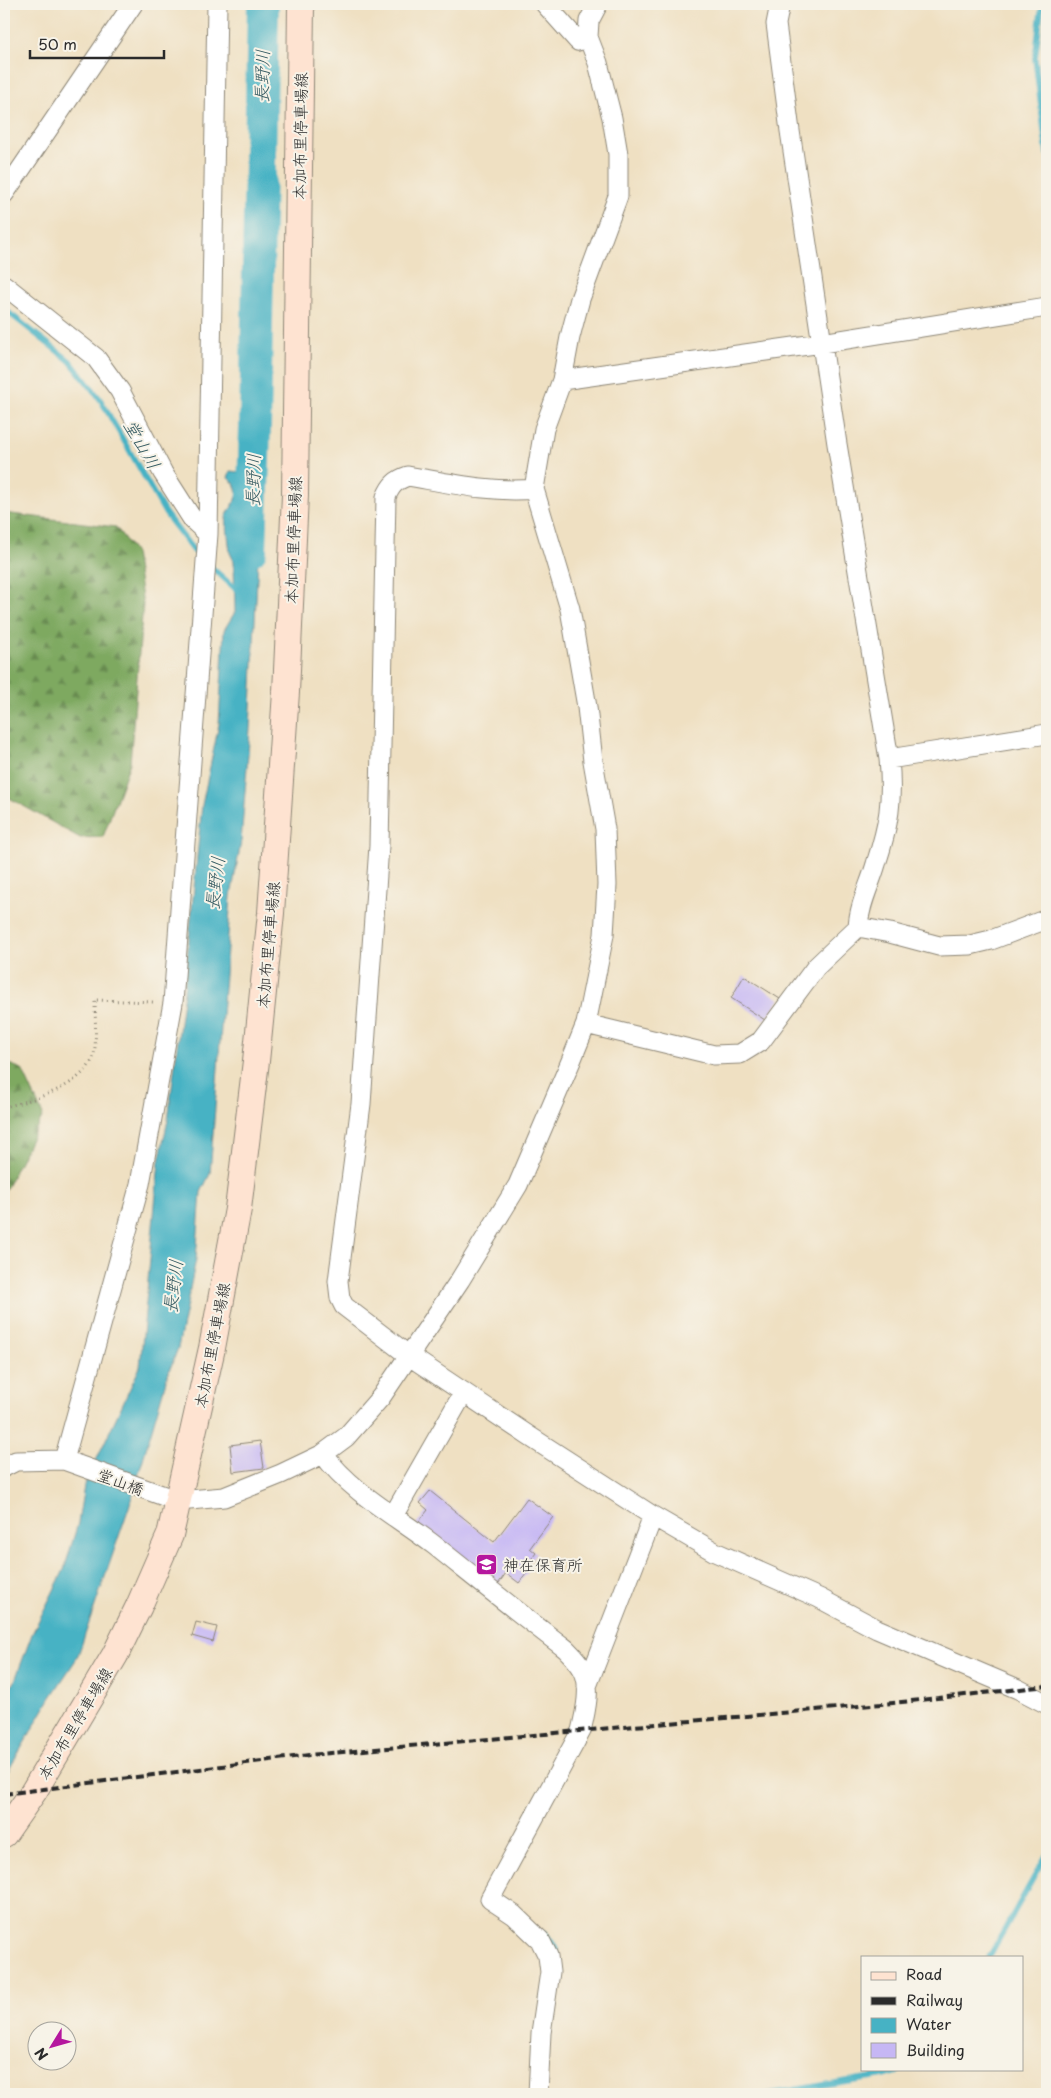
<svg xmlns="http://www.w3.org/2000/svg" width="1051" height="2098" viewBox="0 0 1051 2098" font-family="'Playpen Sans','Klee One',sans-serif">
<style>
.forest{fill:url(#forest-firs);stroke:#546a46}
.water{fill:#46b2c4;stroke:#386e78}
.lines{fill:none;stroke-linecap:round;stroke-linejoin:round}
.stream{stroke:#46b2c4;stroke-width:5.5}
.river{stroke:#46b2c4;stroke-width:32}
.building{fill:#c6b7f4}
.minor-casing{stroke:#8d8676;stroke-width:21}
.secondary-casing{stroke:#8d8676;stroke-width:28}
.path{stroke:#8d8676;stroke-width:3;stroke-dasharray:1 4;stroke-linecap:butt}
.minor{stroke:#fff;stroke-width:19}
.secondary{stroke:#fee3d1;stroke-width:26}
.rail{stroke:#2b2b2b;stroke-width:4;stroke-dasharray:8 4;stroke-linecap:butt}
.labels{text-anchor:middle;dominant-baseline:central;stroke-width:4;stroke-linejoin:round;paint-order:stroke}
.street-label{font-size:16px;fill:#2b2b2b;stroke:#f7f3e8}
.poi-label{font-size:16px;fill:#2b2b2b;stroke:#f7f3e8;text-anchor:start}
.water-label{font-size:18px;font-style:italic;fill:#345a61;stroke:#f7f3e8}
</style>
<defs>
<pattern id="forest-firs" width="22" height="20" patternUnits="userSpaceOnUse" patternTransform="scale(1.25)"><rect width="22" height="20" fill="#7ea961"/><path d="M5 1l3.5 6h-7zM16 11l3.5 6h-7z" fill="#678a50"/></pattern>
</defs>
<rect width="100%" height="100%" fill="#f7f3e8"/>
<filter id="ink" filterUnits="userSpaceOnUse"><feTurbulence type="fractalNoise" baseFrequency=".02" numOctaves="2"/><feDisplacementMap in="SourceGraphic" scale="10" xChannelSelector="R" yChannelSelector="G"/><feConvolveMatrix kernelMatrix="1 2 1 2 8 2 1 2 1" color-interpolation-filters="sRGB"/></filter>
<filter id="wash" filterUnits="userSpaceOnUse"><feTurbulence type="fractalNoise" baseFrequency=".0096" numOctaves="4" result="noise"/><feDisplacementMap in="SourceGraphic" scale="20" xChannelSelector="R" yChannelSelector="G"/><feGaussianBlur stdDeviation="1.12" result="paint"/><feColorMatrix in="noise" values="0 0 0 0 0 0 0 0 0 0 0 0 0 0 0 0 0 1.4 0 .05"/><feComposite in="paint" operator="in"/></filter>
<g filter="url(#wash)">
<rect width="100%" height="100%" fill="#efe0c2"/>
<path class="forest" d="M4,513L116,527L135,553L143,604L130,763L103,837L80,838L4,795Z
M4,1062L22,1069L43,1115L4,1193Z"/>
<path class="water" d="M230,471L248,473L246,499L260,514L250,729L241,842L231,896L210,1174L201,1192L196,1259L178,1348L168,1374L129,1507L77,1658L51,1697L4,1778V1692L14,1683L32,1634L64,1570L78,1523L84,1486L140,1367L159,1161L168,1120L184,991L202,805L219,724L224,630L235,612L234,561L230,553L226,517L238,495L234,483L228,478Z"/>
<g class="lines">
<path class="stream" d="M1042,4L1035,59L1047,154
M4,309L70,361L100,399L165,513L194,551L202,558
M209,565L239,592
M545,1933L556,1948L558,1960
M989,1957L1047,1854
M768,2094L884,2075L904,2069"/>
<path class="river" d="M251,550L255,428L263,4"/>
</g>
<g id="blocks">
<path class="building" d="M744,976L780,999L765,1020L731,998Z
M260,1441L264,1468L233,1472L230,1445Z
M430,1491L494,1542L527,1498L553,1517L530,1548L536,1553L527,1565L531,1568L519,1583L506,1573L496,1587L416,1525L428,1510L420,1503Z
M196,1622L217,1627L213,1642L192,1636Z"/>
</g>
</g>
<g filter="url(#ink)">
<use href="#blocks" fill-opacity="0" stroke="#8d8676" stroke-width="1"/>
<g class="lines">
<defs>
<path id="minor" d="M545,4L578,41L588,37
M4,194L133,4
M4,285L96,358L120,391L163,473L193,520L208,534
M562,380L822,343L1047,307
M534,489C492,493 449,483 408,476C396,480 391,485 386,497L379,846L361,1104L338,1281L340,1298L344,1306L408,1355L529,1436L653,1516L715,1552L819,1598L877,1629L1018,1689L1047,1704
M889,759L1047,734
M858,927L890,933L939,946L970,945L991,940L1047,919
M586,1024L714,1055L740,1054L761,1041L816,967L858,927C859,905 870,885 876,864C889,824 893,801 889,759L837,444L790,131L776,24L780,4
M323,1454C352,1493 396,1516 434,1545C478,1580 521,1615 566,1649C572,1655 579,1662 583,1670C592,1686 585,1714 581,1731L490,1899L514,1915L540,1940L548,1956L550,1972L541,2033L538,2094
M64,1460L140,1184L173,1003L208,534L217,4
M4,1467L16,1461L64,1460L178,1501L224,1497L281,1474L323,1454L346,1437L381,1397L460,1280L518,1185L571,1061L586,1024L604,935L607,885L605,829L593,761L587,707L570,609L534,489L544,429L562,380L570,337L580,299L618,196V154L612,118L598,63L588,37L589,21L598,4
M393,1516L464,1392
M587,1686L653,1516"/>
<path id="secondary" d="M4,1834L34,1791L115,1655L139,1606L170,1535L212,1348L238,1209L256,1061L271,913L286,692L295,495L301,4"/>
</defs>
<use href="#minor" class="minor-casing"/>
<use href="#secondary" class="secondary-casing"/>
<path class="path" d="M4,1107C33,1100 80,1088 93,1058C97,1049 95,1012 95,1000L155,1002"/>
<use href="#minor" class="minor"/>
<use href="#secondary" class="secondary"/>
<path class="rail" d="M4,1794L309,1755L893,1703L1047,1686"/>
</g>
</g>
<defs>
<symbol id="school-square" viewBox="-11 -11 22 22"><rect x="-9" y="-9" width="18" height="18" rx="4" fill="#b5179e" stroke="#f7f3e8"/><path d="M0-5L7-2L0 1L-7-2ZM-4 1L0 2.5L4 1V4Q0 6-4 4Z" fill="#fff"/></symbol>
</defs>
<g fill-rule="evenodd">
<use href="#school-square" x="474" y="1552" width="25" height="25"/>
</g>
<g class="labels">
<g class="street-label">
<text transform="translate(299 136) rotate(-89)">本加布里停車場線</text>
<text transform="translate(292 540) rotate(-88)">本加布里停車場線</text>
<text transform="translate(267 945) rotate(-85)">本加布里停車場線</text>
<text transform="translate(211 1345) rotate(-79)">本加布里停車場線</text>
<text transform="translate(121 1481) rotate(20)">堂山橋</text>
<text transform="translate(74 1723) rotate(-59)">本加布里停車場線</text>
</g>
<g class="poi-label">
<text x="503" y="1564">神在保育所</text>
</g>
<g class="water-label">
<text transform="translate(261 76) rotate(-89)">長野川</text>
<text transform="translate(143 444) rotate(60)">堂山川</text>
<text transform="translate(252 480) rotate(-89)">長野川</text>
<text transform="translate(214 883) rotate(-83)">長野川</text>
<text transform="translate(172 1286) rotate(-83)">長野川</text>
</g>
</g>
<rect width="1051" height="2098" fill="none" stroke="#f7f3e8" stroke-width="20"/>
<rect x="861" y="1956" width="162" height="115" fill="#f7f3e8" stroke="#a5a39c"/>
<rect x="871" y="1972" width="25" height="8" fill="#fee3d1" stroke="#a5a39c"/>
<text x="906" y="1980" font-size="15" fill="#2b2b2b">Road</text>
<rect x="871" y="1997" width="25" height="8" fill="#2b2b2b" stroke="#a5a39c"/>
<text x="906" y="2006" font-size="15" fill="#2b2b2b">Railway</text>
<rect x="871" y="2018" width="25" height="15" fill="#46b2c4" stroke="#a5a39c"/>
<text x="906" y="2030" font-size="15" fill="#2b2b2b">Water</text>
<rect x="871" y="2043" width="25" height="15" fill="#c6b7f4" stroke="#a5a39c"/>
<text x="906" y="2056" font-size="15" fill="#2b2b2b">Building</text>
<g transform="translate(52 2046) rotate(233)"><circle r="24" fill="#f7f3e8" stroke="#a5a39c"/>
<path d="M0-4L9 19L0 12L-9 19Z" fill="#b5179e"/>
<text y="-8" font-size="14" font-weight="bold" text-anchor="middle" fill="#2b2b2b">N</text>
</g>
<path d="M30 50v8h134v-8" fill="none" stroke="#2b2b2b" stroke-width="2.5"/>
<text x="38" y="50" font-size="15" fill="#2b2b2b" stroke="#f7f3e8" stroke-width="4" paint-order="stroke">50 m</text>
</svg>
